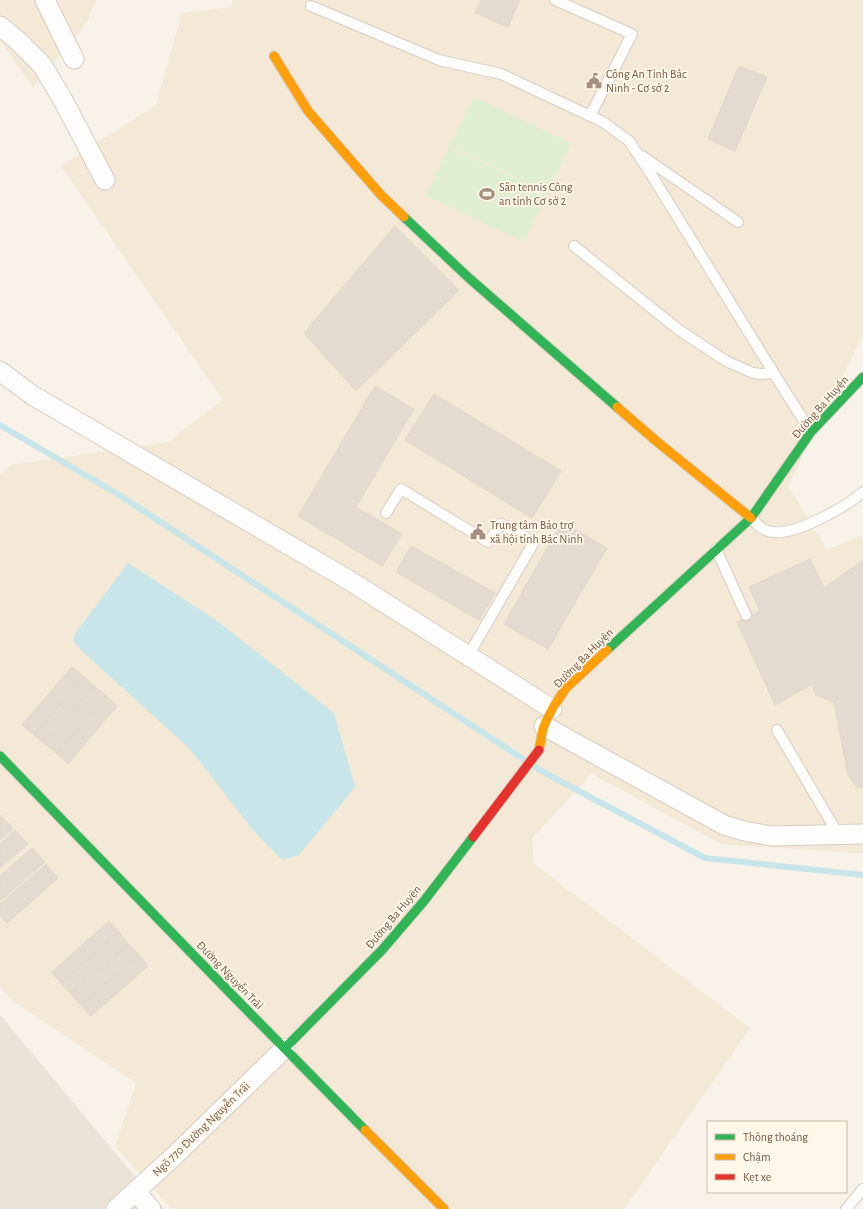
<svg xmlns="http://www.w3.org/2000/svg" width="863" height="1209" viewBox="0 0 863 1209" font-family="'Alegreya Sans',sans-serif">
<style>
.residential{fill:#f4e8d7}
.industrial{fill:#ebe2d8}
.green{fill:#e1efd1}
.water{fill:#c8e5e9}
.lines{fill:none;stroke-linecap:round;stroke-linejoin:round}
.stream{stroke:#c8e5e9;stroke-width:6}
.building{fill:#e5dacf;stroke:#e1d5c9}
.lane-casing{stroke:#d7cdc2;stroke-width:12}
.street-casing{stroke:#d7cdc2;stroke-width:21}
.fast-casing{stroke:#d8cec3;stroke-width:11}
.slow-casing{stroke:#d8cec3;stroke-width:11}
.jam-casing{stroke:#d8cec3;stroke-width:11}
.lane{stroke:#fefdfc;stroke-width:10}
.street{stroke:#fefdfc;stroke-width:19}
.fast{stroke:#30b455;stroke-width:9}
.slow{stroke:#ff9f0a;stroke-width:9}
.jam{stroke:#e5322d;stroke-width:9}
.labels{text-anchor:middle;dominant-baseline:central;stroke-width:3.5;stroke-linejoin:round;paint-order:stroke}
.poi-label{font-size:12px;fill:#785a45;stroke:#fff7e9;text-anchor:start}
.street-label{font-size:12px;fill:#785a45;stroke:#fff7e9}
</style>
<rect width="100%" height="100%" fill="#f8f2e8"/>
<path class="residential" d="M0,0H96L87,23L33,87L0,40Z
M232,0H863V335L788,486L827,550L863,535V853H853L721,844L592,774L532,838L534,864L750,1028L624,1209H171L115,1146L136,1083L13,1001L0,986V475L11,465L168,442L223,400L61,166L156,105L182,13L233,7Z"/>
<path class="industrial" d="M0,1015L127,1167L164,1209H0Z"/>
<path class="green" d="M473,97L571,143L548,192L450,146Z
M449,147L547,193L524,242L426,196Z"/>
<path class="water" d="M128,563L216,620L334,713L355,787L299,855L282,860L252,829L190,749L83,652L74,642V635Z"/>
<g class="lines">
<path class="stream" d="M0,425L116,493L543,772L705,858L863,875"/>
</g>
<path class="building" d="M481,0H520L508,27L475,13Z
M739,66L767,77L735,151L708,139Z
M395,226L459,290L356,391L304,333Z
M375,386L414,409L356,507L402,534L382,566L298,516Z
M434,394L561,471L532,518L405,440Z
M562,522L607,548L548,649L504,624Z
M411,546L495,593L479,620L396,572Z
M810,559L824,588L863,560V787H857L848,775L834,702L816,695L812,684L775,705L737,622L760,611L749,587Z
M72,667L83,676L34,735L22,725Z
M83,676L94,686L45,744L34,735Z
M94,686L106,696L57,754L45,744Z
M106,696L117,706L68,764L57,754Z
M0,815L13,828L0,840Z
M15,830L28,844L0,868V844Z
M32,848L45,862L0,901V876Z
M46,864L58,878L7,923L0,915V904Z
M109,921L119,932L61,983L52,972Z
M119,932L128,944L71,994L61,983Z
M128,944L139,955L81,1005L71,994Z
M139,955L148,966L91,1016L81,1005Z"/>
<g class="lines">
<defs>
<path id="lane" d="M555,0L632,34L590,116
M311,6L439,60L501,74L603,122L629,141L649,171L783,388L811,432
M642,156L738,222
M574,246L679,330L726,361L753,373L762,374L773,373
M386,513L401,489L488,542L501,524L534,542L468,656
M751,518C756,523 761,529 768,531C791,539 845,507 863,492
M716,549L746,615
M777,730L838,834
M846,1209L863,1189"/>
<path id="street" d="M45,0L74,59
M0,26L17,40L42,65L63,100L105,180
M0,371L32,395L347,579L552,709
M544,726L724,825L744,831L771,836L863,834
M136,1192L151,1209
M116,1209L172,1158L285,1048"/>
<path id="fast" d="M404,217L470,279L617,407
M607,650L751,518L811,432L863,377
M0,756L237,1000L365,1130
M285,1048L382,950L424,901L473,837"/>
<path id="slow" d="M274,56L308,111L381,195L404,217
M617,407L655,440L751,518
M539,750L543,729L546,721L554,706L566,688L607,650
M365,1130L444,1209"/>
<path id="jam" d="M473,837L539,750"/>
</defs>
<use href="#lane" class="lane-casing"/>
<use href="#street" class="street-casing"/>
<use href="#fast" class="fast-casing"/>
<use href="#slow" class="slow-casing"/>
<use href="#jam" class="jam-casing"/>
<use href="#lane" class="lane"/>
<use href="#street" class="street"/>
<use href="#fast" class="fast"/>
<use href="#slow" class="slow"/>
<use href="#jam" class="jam"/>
</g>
<defs>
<symbol id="civic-bare" viewBox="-9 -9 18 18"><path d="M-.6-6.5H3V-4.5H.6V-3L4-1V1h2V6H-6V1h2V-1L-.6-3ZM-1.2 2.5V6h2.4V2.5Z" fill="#a58f7e" stroke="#fff7e9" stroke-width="2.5" paint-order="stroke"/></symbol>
<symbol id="stadium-bare" viewBox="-9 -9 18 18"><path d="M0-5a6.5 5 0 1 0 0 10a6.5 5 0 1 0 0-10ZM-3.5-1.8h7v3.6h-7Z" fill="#a58f7e" stroke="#fff7e9" stroke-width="2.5" paint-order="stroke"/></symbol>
</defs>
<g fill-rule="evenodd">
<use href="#civic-bare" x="583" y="70" width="22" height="22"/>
<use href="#stadium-bare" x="476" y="183" width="22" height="22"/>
<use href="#civic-bare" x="467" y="521" width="22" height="22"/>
</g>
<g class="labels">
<g class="poi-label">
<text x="606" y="74">Công An Tỉnh Bắc<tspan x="606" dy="14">Ninh - Cơ sở 2</tspan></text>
<text x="499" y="187">Sân tennis Công<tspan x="499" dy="14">an tỉnh Cơ sở 2</tspan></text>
<text x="490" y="525">Trung tâm Bảo trợ<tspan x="490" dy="14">xã hội tỉnh Bắc Ninh</tspan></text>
</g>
<g class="street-label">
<text transform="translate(820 407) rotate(-49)">Đường Ba Huyện</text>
<text transform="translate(583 658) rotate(-45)">Đường Ba Huyện</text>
<text transform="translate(393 917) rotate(-50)">Đường Ba Huyện</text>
<text transform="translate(230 975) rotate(46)">Đường Nguyễn Trãi</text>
<text transform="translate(201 1129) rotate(-44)">Ngõ 770 Đường Nguyễn Trãi</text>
</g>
</g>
<rect x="707" y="1121" width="140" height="72" fill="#fff7e9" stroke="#c9b8a7"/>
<rect x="715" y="1134" width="20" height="6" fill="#30b455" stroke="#c9b8a7"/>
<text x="743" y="1141" font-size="12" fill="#785a45">Thông thoáng</text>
<rect x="715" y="1154" width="20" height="6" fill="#ff9f0a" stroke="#c9b8a7"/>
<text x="743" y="1161" font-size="12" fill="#785a45">Chậm</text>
<rect x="715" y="1174" width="20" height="6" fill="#e5322d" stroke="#c9b8a7"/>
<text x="743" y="1181" font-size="12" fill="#785a45">Kẹt xe</text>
</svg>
